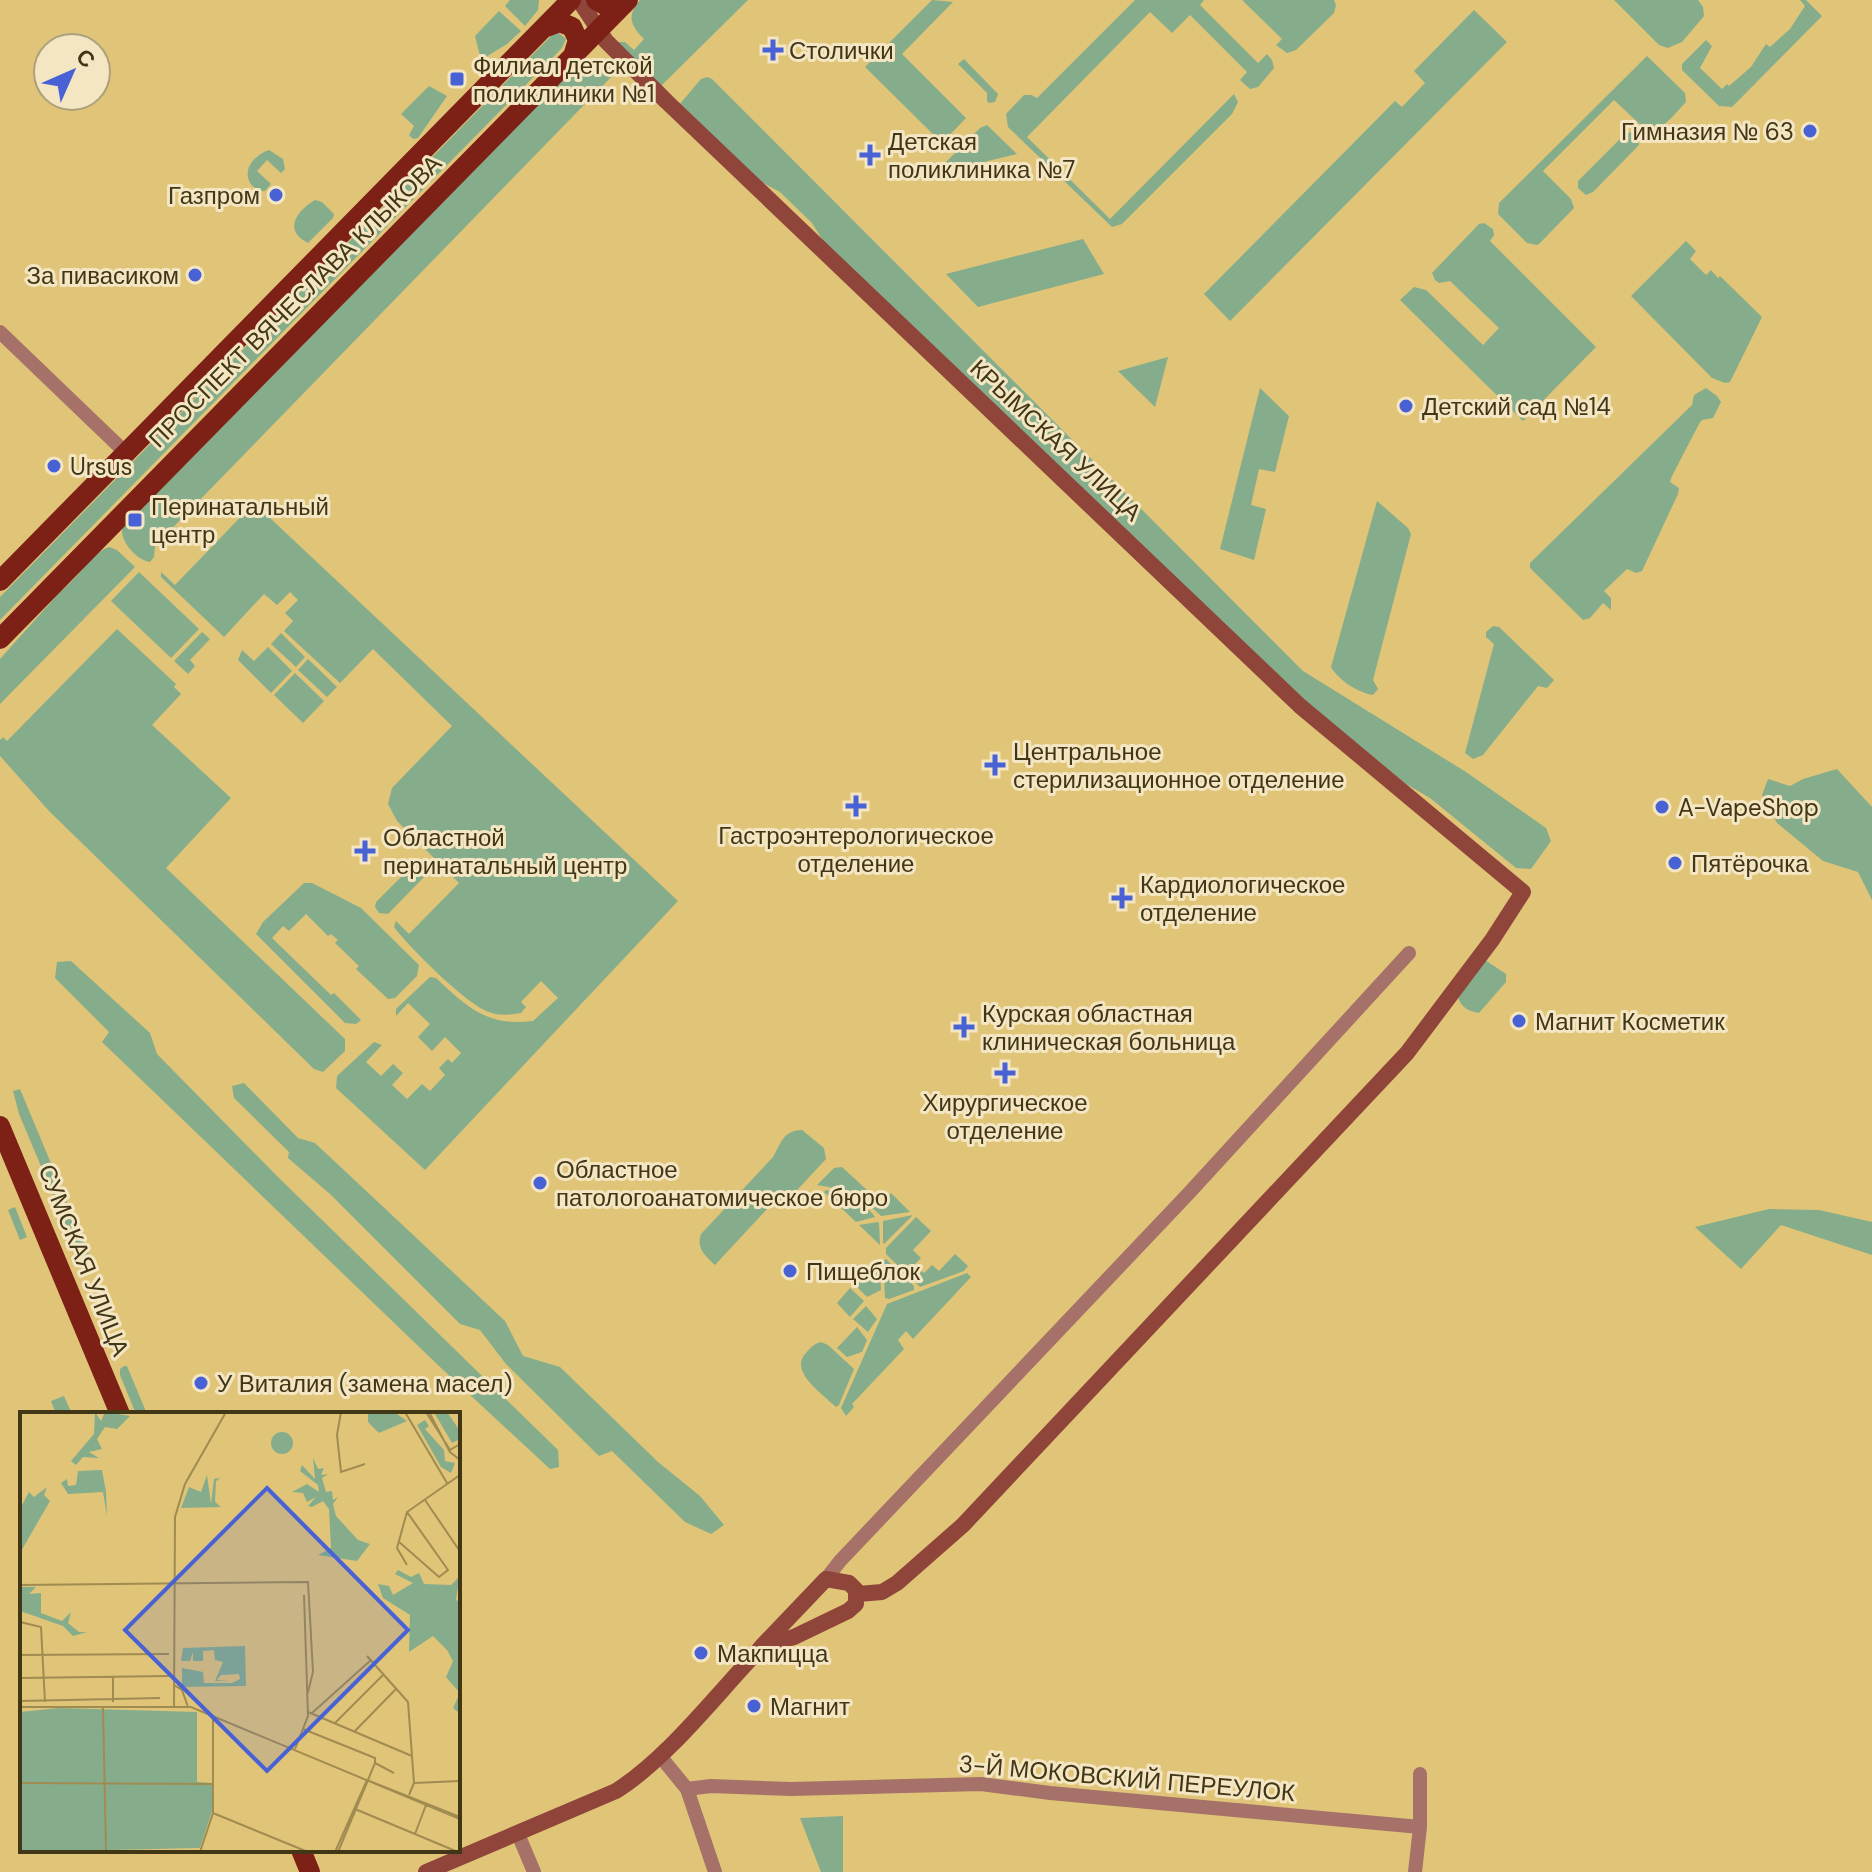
<svg xmlns="http://www.w3.org/2000/svg" width="1872" height="1872" viewBox="0 0 1872 1872" font-family="'DM Sans',sans-serif">
<style>
.green{fill:#85ad8c}
.lines{fill:none;stroke-linecap:round;stroke-linejoin:round}
.street{stroke:#a57168;stroke-width:14}
.secondary{stroke:#8f453a;stroke-width:16}
.primary{stroke:#7d2117;stroke-width:20}
.poi-dot{fill:#4861d5;stroke:#f4e6c2;stroke-width:3}
.labels{text-anchor:middle;dominant-baseline:central;stroke-width:6;stroke-linejoin:round;paint-order:stroke}
.poi-label{font-size:24px;fill:#413616;stroke:#f4e6c2;text-anchor:start}
.street-label{font-size:24px;fill:#413616;stroke:#f4e6c2}
.inset-road{fill:none;stroke:#a08b51;stroke-width:2}
.view{fill:#4861d5;fill-opacity:0.15;stroke:#4861d5;stroke-width:4}
.inset-edge{fill:none;stroke:#413616;stroke-width:4}
</style>
<rect width="100%" height="100%" fill="#e0c478"/>
<path class="green" d="M510,0H539L538,10L525,26L505,6Z
M640,0H748L660,87L617,42H625L634,50L644,39C631,26 626,16 640,0Z
M932,0L953,2L902,54L966,118L942,143L865,67Z
M1135,0H1204L1200,5L1258,63L1267,54L1272,60L1274,68L1258,87L1250,89L1240,80L1247,72L1190,15L1172,33L1150,12L1027,137L1110,219L1234,94L1238,102L1232,114L1122,224L1112,227L1008,127L1006,114L1024,95H1031L1037,98Z
M1242,0H1334L1336,5L1334,13L1296,50L1287,53L1276,45L1282,39Z
M1614,0H1698L1703,7L1704,16L1682,42L1668,48L1659,45Z
M1800,0H1806L1822,16L1732,107L1719,106L1682,70V64L1706,40L1712,46L1700,68L1722,89L1727,84L1729,86L1751,67L1766,44L1770,47L1790,29L1805,6Z
M1474,10L1507,42L1230,321L1204,294L1395,101L1402,107L1425,83L1414,71Z
M499,11L521,31L507,44L481,60L475,36Z
M559,33L566,39L562,48L0,620V597L552,35Z
M1647,56L1685,93L1686,102C1675,113 1662,133 1646,130L1614,100L1543,171L1571,199L1574,208L1540,243L1537,245L1527,243L1498,214L1499,203Z
M964,59L998,94L995,102L989,103L987,101V93L958,64Z
M597,61L618,70L155,546L154,557L150,562C137,560 121,543 122,529L575,67L585,62Z
M707,77L712,79L1303,671L1466,772L1546,828L1551,841L1531,869L1516,868L1430,798L1406,784L1308,704L827,247L812,223L780,192L754,178L679,105L701,79Z
M429,86L447,96L418,138L413,139L409,135L414,126L401,114Z
M987,125L1017,154L934,174L980,128Z
M1631,132L1638,139L1639,145L1593,192L1586,195L1578,188V181L1625,134Z
M269,150L283,159L285,169L281,173L267,160L257,171L271,184L265,191H259C238,178 249,157 269,150Z
M315,200L322,202L334,214L333,218L308,243C283,231 296,211 315,200Z
M1484,223L1493,229L1494,235L1490,241L1596,347L1523,421L1400,300L1414,287L1426,290L1483,345L1499,328L1450,281L1439,283L1435,280L1432,273L1479,224Z
M1083,239L1104,274L978,307L946,274Z
M1686,241L1696,251L1690,259L1706,275L1711,270L1718,278L1720,276L1762,317L1730,382L1725,383L1712,378L1631,296Z
M1168,357L1155,407L1118,371Z
M1260,388L1289,416L1275,472L1259,469L1251,505L1266,509L1254,560L1220,549Z
M1706,388L1717,396L1721,402L1713,418L1702,420L1699,424L1672,476L1670,482L1679,488L1678,494L1642,571L1636,573L1627,569L1604,591L1611,598V610L1603,603L1590,618L1583,620L1530,568V563L1692,405L1694,395Z
M1377,501L1408,528L1411,534L1373,680L1378,689L1373,695C1359,693 1338,680 1331,667Z
M254,503L678,901L425,1170L336,1088L337,1076L374,1042L382,1045L366,1062L381,1076L393,1064L403,1073L392,1085L407,1099L422,1084L430,1091L445,1075L439,1068L448,1059L452,1063L461,1053L445,1037L432,1051L418,1037L430,1024L408,1003L396,1016V1009L430,977L436,978C467,1007 487,1027 533,1021L558,998L541,981L521,1002L526,1007L521,1013C510,1015 499,1016 489,1012C467,1005 409,947 394,927L396,921L409,934L459,883L397,821L388,804L392,788L452,726L373,649L340,683L284,631L293,621L285,613L298,600L290,592L277,605L264,594L224,637L161,577V572L175,585Z
M109,547L117,550L135,567L0,704V659L60,592C77,580 92,552 109,547Z
M139,572L199,629L171,658L111,601Z
M1493,626L1499,627L1554,680L1547,688L1538,686L1483,755L1473,759L1465,753L1494,644L1486,637V632Z
M117,629L176,684L174,687L181,694L152,725L231,798L166,868L345,1039V1051L323,1072L314,1069L49,811L0,756V740L3,737L7,741Z
M202,632L210,639L190,660L195,666L188,674L174,661Z
M281,633L305,657L296,667L271,644Z
M268,647L292,671L271,693L238,660L242,650L254,661Z
M308,659L337,687L327,697L298,670Z
M295,673L324,701L303,723L274,695Z
M1837,769L1872,807V900L1858,872L1823,861L1777,823L1762,795L1768,779L1790,786L1803,779Z
M418,860L427,866V874L388,914L379,913L375,907L376,902Z
M304,883H312L361,908L419,965L417,976L395,998L388,999L356,969L359,966L335,943L338,940L331,934L328,936L306,914L289,931L283,926L272,938L331,995L334,993L361,1020L356,1024L345,1023L256,934L263,922Z
M1485,960L1506,974V982L1479,1013C1469,1011 1461,1008 1458,997Z
M71,961L150,1033L157,1054L278,1177L558,1450L559,1467L550,1469L440,1367L102,1042L109,1032L55,978L57,962Z
M244,1083L298,1138L315,1143L505,1321L523,1356L560,1367L658,1462L700,1496L724,1525L711,1534L685,1522L612,1451L599,1456L506,1364L480,1330L460,1324L330,1194L288,1158L289,1152L234,1098L232,1086Z
M20,1089L90,1257L81,1261L19,1114L13,1091Z
M802,1130L824,1148L826,1159L786,1202L782,1204L770,1201L766,1205L768,1208L715,1265C705,1256 696,1248 701,1234L773,1157C781,1144 783,1130 802,1130Z
M842,1167L881,1203L891,1193L910,1212L881,1216C863,1198 841,1188 817,1185L834,1168Z
M826,1190C844,1194 865,1201 875,1217L856,1222L824,1192Z
M15,1207L27,1237L20,1240L8,1210Z
M1769,1209L1819,1210L1872,1222V1255L1781,1225L1741,1269L1695,1227Z
M913,1215L884,1244L883,1243V1221Z
M916,1217L931,1231L913,1250L921,1258L914,1265L924,1273L932,1265L939,1271L955,1254L968,1266L964,1271L920,1287L886,1254V1248Z
M878,1222L879,1223L880,1245L859,1225Z
M886,1259L914,1286V1290L889,1299L885,1298L883,1261Z
M874,1262H878L880,1266L881,1290L867,1297L855,1285Z
M967,1273L971,1277L913,1339L906,1331L898,1340L904,1349L852,1404L854,1407L846,1416L841,1408L887,1304Z
M850,1288L864,1301L850,1317L837,1303Z
M866,1306L877,1319L868,1332L853,1319Z
M857,1327L867,1340L862,1352L847,1357L837,1348Z
M821,1342L828,1345L854,1369L839,1405L836,1407C823,1394 788,1371 806,1353C811,1347 814,1344 821,1342Z
M124,1366H127L147,1414H136L120,1375V1369Z
M64,1396L72,1414H56L51,1401Z
M843,1816V1872H821L800,1818Z"/>
<g class="lines">
<path class="street" d="M0,332L126,453
M826,1579L840,1561L1189,1193L1409,953
M660,1756L687,1789L715,1872
M687,1789L711,1786L791,1789L981,1784L1050,1793L1420,1827
M518,1834L534,1872
M1415,1872L1420,1827V1774"/>
<path class="secondary" d="M579,0L606,41L667,102L1300,706L1523,892L1492,940L1407,1053L963,1525L897,1583L882,1592L858,1594
M426,1872L616,1791C668,1758 715,1696 758,1651L762,1646L826,1579L849,1583L856,1590V1604L848,1611L794,1637L762,1646"/>
<path class="primary" d="M596,0L608,7L625,3
M544,28L560,22L572,27L578,40L573,56
M0,581L571,0
M0,639L628,0
M0,1126L120,1414
M301,1850L310,1872"/>
</g>
<g class="poi-dot">
<path d="M769 38h8v8h8v8h-8v8h-8v-8h-8v-8h8z"/>
<rect x="449" y="71" width="16" height="16" rx="4"/>
<circle cx="1810" cy="131" r="8"/>
<path d="M866 143h8v8h8v8h-8v8h-8v-8h-8v-8h8z"/>
<circle cx="276" cy="195" r="8"/>
<circle cx="195" cy="275" r="8"/>
<circle cx="1406" cy="406" r="8"/>
<circle cx="54" cy="466" r="8"/>
<rect x="127" y="512" width="16" height="16" rx="4"/>
<path d="M991 753h8v8h8v8h-8v8h-8v-8h-8v-8h8z"/>
<path d="M852 794h8v8h8v8h-8v8h-8v-8h-8v-8h8z"/>
<circle cx="1662" cy="807" r="8"/>
<path d="M361 839h8v8h8v8h-8v8h-8v-8h-8v-8h8z"/>
<circle cx="1675" cy="863" r="8"/>
<path d="M1118 886h8v8h8v8h-8v8h-8v-8h-8v-8h8z"/>
<circle cx="1519" cy="1021" r="8"/>
<path d="M960 1015h8v8h8v8h-8v8h-8v-8h-8v-8h8z"/>
<path d="M1001 1061h8v8h8v8h-8v8h-8v-8h-8v-8h8z"/>
<circle cx="540" cy="1183" r="8"/>
<circle cx="790" cy="1271" r="8"/>
<circle cx="201" cy="1383" r="8"/>
<circle cx="701" cy="1653" r="8"/>
<circle cx="754" cy="1706" r="8"/>
</g>
<g class="labels">
<g class="poi-label">
<text x="789" y="50">Столички</text>
<text x="473" y="65">Филиал детской<tspan x="473" dy="28">поликлиники №1</tspan></text>
<text x="1794" y="131" text-anchor="end">Гимназия № 63</text>
<text x="888" y="141">Детская<tspan x="888" dy="28">поликлиника №7</tspan></text>
<text x="260" y="195" text-anchor="end">Газпром</text>
<text x="179" y="275" text-anchor="end">За пивасиком</text>
<text x="1422" y="406">Детский сад №14</text>
<text x="70" y="466">Ursus</text>
<text x="151" y="506">Перинатальный<tspan x="151" dy="28">центр</tspan></text>
<text x="1013" y="751">Центральное<tspan x="1013" dy="28">стерилизационное отделение</tspan></text>
<text x="1678" y="807">A-VapeShop</text>
<text x="856" y="835" text-anchor="middle">Гастроэнтерологическое<tspan x="856" dy="28">отделение</tspan></text>
<text x="383" y="837">Областной<tspan x="383" dy="28">перинатальный центр</tspan></text>
<text x="1691" y="863">Пятёрочка</text>
<text x="1140" y="884">Кардиологическое<tspan x="1140" dy="28">отделение</tspan></text>
<text x="982" y="1013">Курская областная<tspan x="982" dy="28">клиническая больница</tspan></text>
<text x="1535" y="1021">Магнит Косметик</text>
<text x="1005" y="1102" text-anchor="middle">Хирургическое<tspan x="1005" dy="28">отделение</tspan></text>
<text x="556" y="1169">Областное<tspan x="556" dy="28">патологоанатомическое бюро</tspan></text>
<text x="806" y="1271">Пищеблок</text>
<text x="217" y="1383">У Виталия (замена масел)</text>
<text x="717" y="1653">Макпицца</text>
<text x="770" y="1706">Магнит</text>
</g>
<g class="street-label">
<text transform="translate(295 301) rotate(-45)">ПРОСПЕКТ ВЯЧЕСЛАВА КЛЫКОВА</text>
<text transform="translate(1056 440) rotate(43)">КРЫМСКАЯ УЛИЦА</text>
<text transform="translate(84 1260) rotate(68)">СУМСКАЯ УЛИЦА</text>
<text transform="translate(1127 1778) rotate(5)">3-Й МОКОВСКИЙ ПЕРЕУЛОК</text>
</g>
</g>
<g transform="translate(20 1412)">
<rect width="440" height="440" fill="#e0c478"/>
<path d="M75,0L81,9L85,0L110,4L97,17L85,15L77,27L82,37L69,40L79,46L63,45L56,53L51,49L74,22ZM348,0H374L387,9L359,21L348,10ZM427,0L440,19V27L432,31L415,2ZM405,8L409,14L405,17L424,38L425,49L435,51L431,61L421,55L397,13ZM251 31a11 11 0 1 1 22 0a11 11 0 1 1-22 0ZM293,46L298,57L304,56L301,63L308,62L302,66L306,80L312,79L313,88L318,85L313,92L316,104L338,128L350,132L337,149L298,143L311,136L309,97L303,89L292,95L288,94L296,85L287,90L283,81L272,80L287,72L299,80L298,73L280,59L282,53L295,67ZM82,58L86,80L87,104L83,80L48,82L41,71L47,67L48,74L56,73L58,59ZM187,63L191,92L194,67L201,66L196,69L195,90L201,95L161,96L169,75L181,80ZM27,75L24,83L30,89L0,141L1,95L9,80L14,85ZM378,158L391,165L399,161L404,172L431,173L440,164L436,187L440,193V298L438,300L433,296L440,281L426,265L433,249L427,238L413,224L389,240L390,203L363,186L358,172L369,174L373,183L393,171L375,162ZM0,175H16L9,182L21,181V201L42,209L51,200L48,211L59,220H67L53,224L43,214L0,199ZM225,234L226,274L162,275V256L183,260L184,271H212L220,267L219,262L201,263L197,268H210L195,269L203,250L195,248L194,238L183,239V249H173V240L170,249H161L163,236ZM39,296L177,300V370L192,371V399L180,436L0,440V300Z" fill="#85ad8c"/>
<path class="inset-road" d="M321,0L317,23L321,60L345,52M385,0L427,71M406,0L430,38L440,32M409,0L430,40L440,48M405,88L439,138M378,129L419,165L428,158L387,100M387,153L377,136L387,100L440,63M0,173L288,170L293,260L287,284M0,210L21,215L25,290M0,243L149,242M347,244L388,290L394,371L389,383M93,265V290M0,266L149,264M154,273L162,278L168,295M0,289L140,286M154,294L155,105L165,72L206,0M0,295H171L440,407M83,296L86,438M288,300L392,344M292,301L351,248M315,311L363,263M283,317L355,346V351M334,320L376,277M275,337L288,304L284,183M348,368L355,351L374,361M0,371L192,372M394,371L440,369M335,397L438,440M193,401L288,440M395,422L406,393M180,440L193,401V304M315,440L347,368L440,405M318,440L348,368"/>
<path class="view" d="M247,76L388,218L247,359L105,218Z"/>
<rect width="440" height="440" class="inset-edge"/>
</g>
<g transform="translate(72 72) rotate(45)"><circle r="38" fill="#f4e6c2" stroke="#aca07d" stroke-width="2"/>
<path d="M0-6L14 30L0 20L-14 30Z" fill="#4861d5"/>
<text y="-12" font-size="22" font-weight="bold" text-anchor="middle" fill="#413616">С</text>
</g>
</svg>
